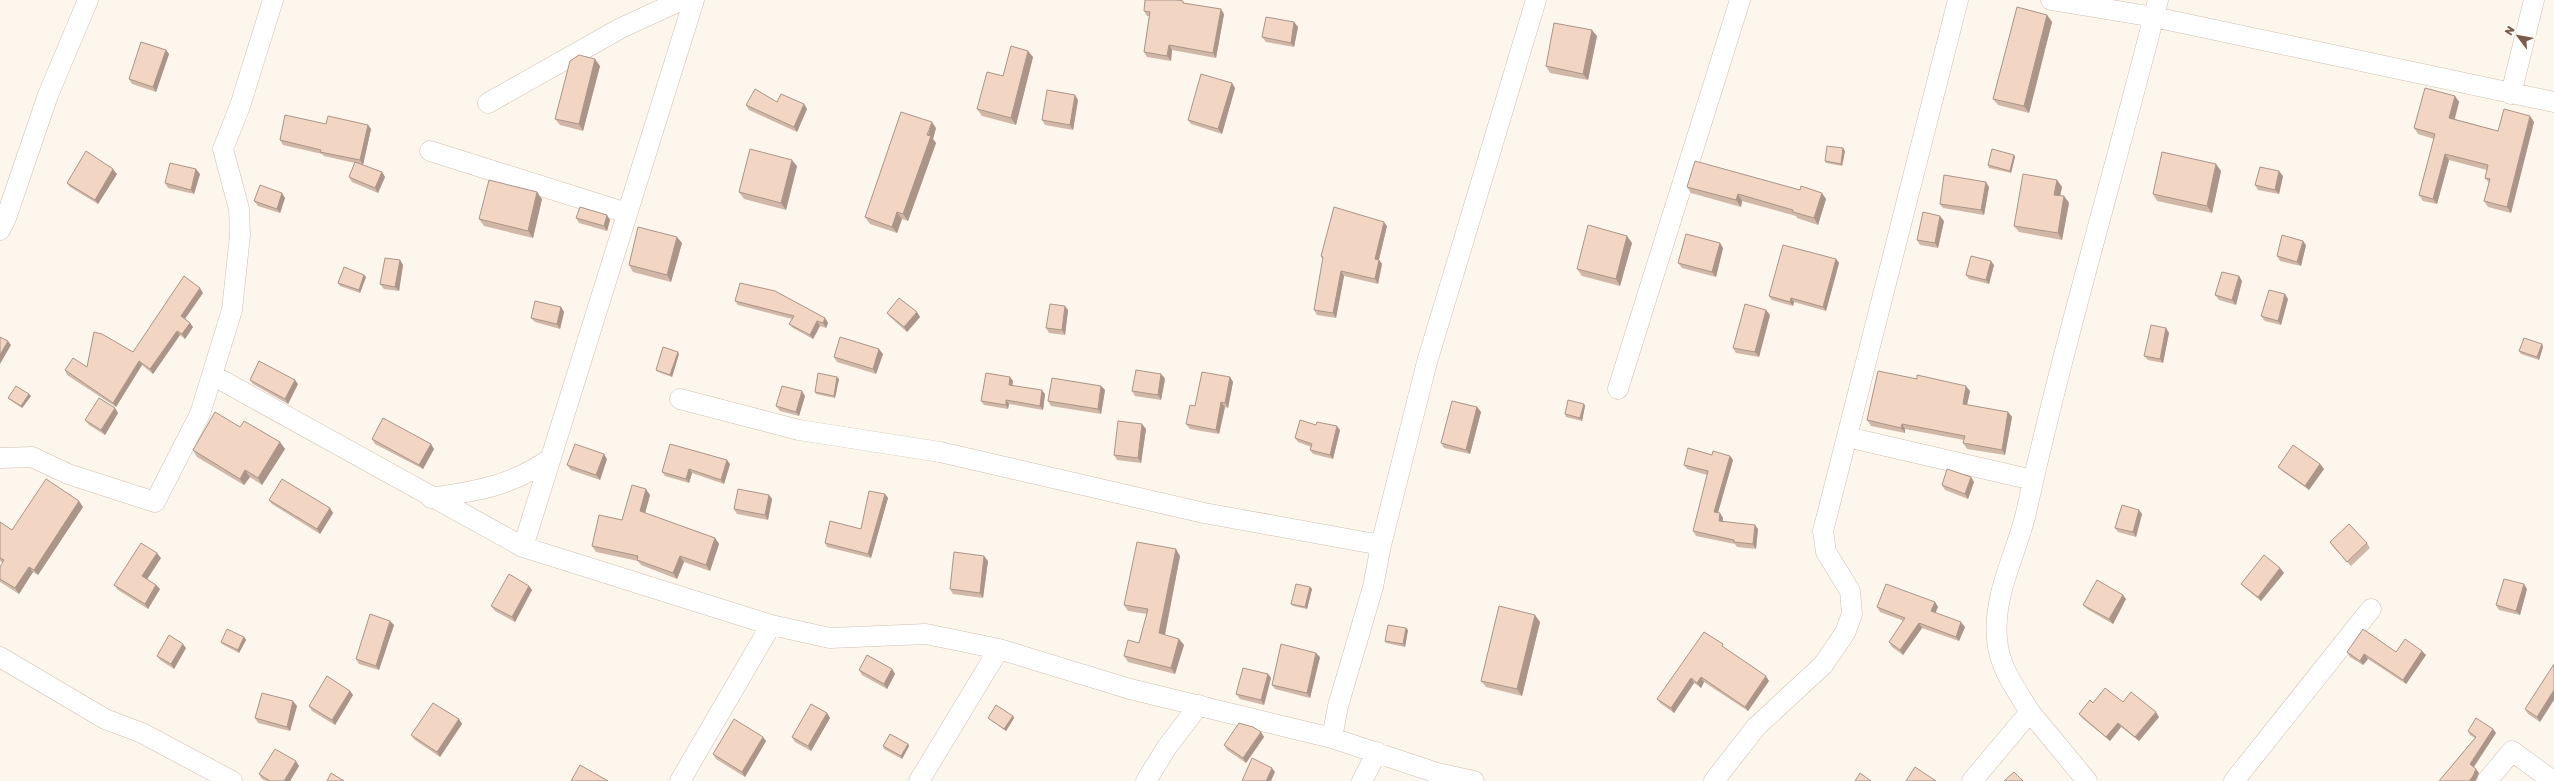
<svg xmlns="http://www.w3.org/2000/svg" width="2554" height="781" viewBox="0 0 2554 781" font-family="'Golos Text',sans-serif">
<style>
.lines{fill:none;stroke-linecap:round;stroke-linejoin:round}
.minor-casing{stroke:#d1beb0;stroke-width:21}
.minor{stroke:#fff;stroke-width:20}
.wall{fill:#d1b7a8}
.shaded-wall{fill:#aa9588}
.building{fill:#f3d5c3;stroke:#aa9588}
</style>
<rect width="100%" height="100%" fill="#fdf6ec"/>
<g class="lines">
<defs>
<path id="minor" d="M2051,0L2154,17L2554,102
M2511,94L2534,0
M488,103L621,28L682,0
M430,151L627,213
M0,230L6,218L48,95L88,0
M214,376L523,547L771,625L830,638L926,634L999,649L919,781
M1618,389L1740,0
M680,399L799,430L940,452L1204,513L1381,545
M1847,437L2033,480
M0,458L32,457L68,474L155,502L200,414L232,310L240,235L239,209L223,149L240,106L273,0
M431,498C477,491 512,486 551,458
M523,547L694,0
M999,649L1130,689L1332,738
M0,657L105,719L142,733L232,781
M2030,712L2087,781
M680,781L771,625
M1146,781L1167,747L1199,705
M1362,781L1377,752
M1474,781L1437,773L1332,738L1338,706L1373,587L1381,545L1427,362L1536,0
M1714,781L1756,727L1823,665L1845,633L1852,614L1850,591L1826,552L1823,531L1958,0
M1972,781L2030,712C2015,688 1999,667 1997,639C1993,594 2016,555 2026,513C2064,340 2115,171 2158,0
M2234,781L2371,609
M2487,781L2512,751L2553,781"/>
</defs>
<use href="#minor" class="minor-casing"/>
<use href="#minor" class="minor"/>
</g>
<path class="wall" d="M1185,3L1224,14L1216,58L1172,50L1171,61L1147,57L1144,52L1149,16H1147L1144,11Z
M2047,15L2052,22L2029,113L1998,105L1993,99Z
M1294,22L1298,27L1294,47L1266,42L1262,37Z
M1597,36L1588,80L1550,73L1546,66Z
M166,50L169,54L156,92L132,84L129,79Z
M1033,57L1016,125L982,116L977,109L1003,76Z
M600,66L583,131L560,125L555,119Z
M1232,83L1235,88L1222,134L1191,124L1188,120Z
M2455,96L2459,102L2455,119L2498,131L2534,122L2511,213L2488,207L2484,201L2489,183L2485,178L2487,170L2449,160L2437,204L2423,201L2419,195L2434,139L2418,134L2414,128Z
M1078,100L1073,130L1045,125L1042,120Z
M777,102L804,104L807,109L797,132L749,110L746,105Z
M326,124L368,125L371,129L363,165L382,172L385,177L378,193L352,182L349,177L355,163L324,156L322,154L283,145L280,140Z
M936,128L933,139L936,143L908,221L902,219L897,233L870,224L865,217Z
M1845,151L1842,166L1826,163L1825,161Z
M2014,155L2015,157L2011,173L1989,168L1988,165Z
M797,166L786,210L744,199L739,192Z
M2221,171L2212,213L2157,201L2153,194Z
M117,174L98,204L70,187L67,183Z
M200,174L194,194L168,188L165,183Z
M2283,176L2279,194L2258,190L2255,185Z
M2057,180L2062,187L2060,196L2069,203L2062,240L2019,232L2014,226Z
M1687,187L1826,199L1818,225L1797,218L1796,216L1742,201L1741,207L1691,193Z
M1989,187L1984,215L1943,208L1940,204Z
M285,198L280,213L258,206L254,201Z
M542,199L533,238L484,226L479,219Z
M576,218L610,220L607,231L579,223Z
M1944,221L1938,248L1920,245L1917,240Z
M1387,226L1379,260L1382,264L1378,284L1344,276L1336,318L1317,315L1314,310L1323,260L1321,256Z
M682,243L671,282L633,272L629,265Z
M1632,243L1620,286L1582,276L1577,269Z
M1720,243L1723,248L1716,277L1682,268L1678,263Z
M2306,245L2301,266L2280,261L2277,256Z
M1836,259L1839,263L1826,311L1794,302L1793,306L1772,300L1769,296Z
M400,260L403,265L399,291L384,289L380,284Z
M1994,265L1989,284L1969,279L1966,275Z
M364,275L366,277L360,293L340,286L338,283Z
M2239,276L2242,281L2236,305L2219,300L2215,295Z
M203,293L185,319L190,323L193,327L185,339L180,335L153,374L142,365L116,407L67,375L65,370L87,367L133,352Z
M2288,299L2281,325L2265,321L2261,316Z
M735,301L825,318L828,323L826,328L820,326L813,339L793,328L789,324L792,319L738,305Z
M561,307L564,312L560,329L535,322L531,318Z
M1068,310L1065,335L1049,333L1046,328Z
M917,312L920,317L907,332L890,317L887,313Z
M1770,315L1759,357L1736,353L1733,348Z
M2166,328L2169,333L2163,363L2148,360L2144,356Z
M2542,344L2543,347L2539,360L2521,354L2519,351Z
M679,354L672,377L658,372L656,370Z
M883,354L876,374L837,362L834,357Z
M1161,374L1165,379L1161,400L1135,396L1132,391Z
M1230,377L1233,382L1228,408L1225,407L1219,434L1190,429L1186,424L1195,406Z
M839,379L835,398L816,394L815,392Z
M250,380L298,384L288,404L253,384Z
M1013,381L1012,385L1045,394L1043,410L1009,404L1008,409L984,405L981,401Z
M1101,386L1105,390L1101,414L1051,406L1048,401Z
M1970,391L1967,405L2008,412L2012,417L2005,455L1967,449L1963,443L1964,440L1905,429V433L1871,426L1867,420Z
M31,396L22,408L10,400L8,398Z
M805,396L799,416L780,411L776,406Z
M1584,404L1585,406L1582,421L1566,417L1565,414Z
M1477,407L1481,412L1470,454L1444,448L1441,443Z
M115,408L118,413L105,435L89,425L85,420Z
M1316,425L1340,430L1333,459L1313,454L1310,450L1311,447L1298,442L1295,438Z
M240,427L280,442L285,449L262,485L250,477L244,485L197,457L193,450Z
M1146,429L1141,463L1117,460L1114,455Z
M372,439L434,449L423,469L375,444Z
M1712,455L1730,456L1733,460L1718,513L1723,518V522L1758,529L1756,549L1737,547L1735,544L1696,536L1693,531L1707,475L1687,469L1684,465Z
M607,459L600,480L571,470L567,465Z
M730,464L724,484L692,473L689,483L665,476L662,472Z
M2320,464L2324,469L2309,490L2282,471L2278,467Z
M1971,477L1974,482L1968,499L1945,490L1942,485Z
M885,494L888,498L871,558L827,547L825,543L861,529Z
M650,495L645,513L715,538L719,544L710,571L684,562L677,579L641,565L638,561L596,552L592,546Z
M769,495L772,499L768,520L737,514L734,509Z
M269,500L330,508L333,513L320,534L272,504Z
M83,507L38,575L33,572L19,594L0,582V567L3,563L0,561V522L12,530Z
M2142,514L2136,537L2118,532L2115,528Z
M2330,542L2367,543L2370,548L2351,566L2333,547Z
M1180,556L1165,635L1179,639L1184,645L1175,674L1128,662L1124,656L1139,643L1147,614L1128,611L1124,605Z
M161,558L147,579L156,585L160,589L148,609L118,590L114,585Z
M988,561L983,598L953,594L950,589Z
M2280,568L2284,573L2261,601L2245,588L2241,584Z
M529,586L532,590L515,622L495,611L491,606Z
M1310,587L1312,589L1307,609L1293,606L1291,604Z
M2527,589L2520,615L2499,610L2496,605Z
M2126,599L2113,624L2087,609L2083,605Z
M1935,602L1938,607L1935,613L1965,627L1959,641L1922,628L1903,655L1892,647L1889,642L1904,621L1880,612L1877,607Z
M1540,622L1522,696L1486,687L1481,681Z
M394,625L379,670L359,664L356,659Z
M1408,630L1405,647L1386,643L1385,641Z
M244,637L246,640L239,653L222,644L221,642Z
M186,648L174,669L160,660L157,656Z
M1726,649L1769,681L1748,711L1704,682L1701,688L1694,683L1674,713L1660,703L1657,699Z
M2347,652H2396L2426,655L2406,684L2368,659L2363,665L2350,657Z
M1320,657L1310,698L1275,689L1272,685Z
M2554,664L2540,722L2528,714L2525,709Z
M892,669L895,674L887,689L862,675L859,670Z
M1268,674L1271,678L1264,705L1240,699L1236,694Z
M350,691L353,695L335,725L312,711L309,706Z
M2123,702L2159,717L2139,741L2121,727L2110,741L2082,718L2079,714L2093,703Z
M297,706L290,731L258,723L255,718Z
M827,713L830,718L811,751L795,742L792,737Z
M1013,716L1014,718L1006,731L990,720L988,718Z
M459,719L462,724L440,757L415,740L411,735Z
M2468,731L2496,733L2474,767L2479,773L2476,780L2439,781L2475,738L2470,735Z
M1261,732L1264,737L1246,763L1227,750L1224,745Z
M766,741L745,777L716,759L713,754Z
M908,744L909,746L902,759L884,749L883,746Z
M299,766L290,781H266L262,779L259,774Z"/>
<path class="shaded-wall" d="M1221,9L1224,14L1216,58L1213,53Z
M2047,15L2052,22L2029,113L2024,106Z
M1294,22L1298,27L1294,47L1291,43Z
M1592,30L1597,36L1588,80L1583,74Z
M1169,45L1172,50L1171,61L1167,56Z
M166,50L169,54L156,92L153,87Z
M1028,51L1033,57L1016,125L1011,118Z
M595,59L600,66L583,131L579,124Z
M1232,83L1235,88L1222,134L1218,129Z
M1075,95L1078,100L1073,130L1070,125Z
M2455,96L2459,102L2453,124L2449,118Z
M804,104L807,109L797,132L794,127Z
M2530,116L2534,122L2511,213L2507,207Z
M932,122L936,128L933,139L936,143L908,221L903,214Z
M368,125L371,129L363,165L360,160Z
M1843,148L1845,151L1842,166L1841,164Z
M2445,154L2449,160L2437,204L2433,199Z
M2014,155L2015,157L2011,173L2010,171Z
M792,160L797,166L786,210L781,203Z
M2216,164L2221,171L2212,213L2207,206Z
M113,169L117,174L98,204L95,200Z
M196,169L200,174L194,194L191,190Z
M2279,171L2283,176L2279,194L2275,190Z
M382,172L385,177L378,193L375,188Z
M2057,180L2062,187L2059,201L2054,195Z
M1986,182L1989,187L1984,215L1981,210Z
M537,192L542,199L533,238L528,231Z
M282,193L285,198L280,213L277,209Z
M1822,193L1826,199L1818,225L1814,218Z
M1738,194L1742,201L1741,207L1736,200Z
M2064,196L2069,203L2062,240L2058,233Z
M897,212L902,219L897,233L892,227Z
M607,215L610,220L607,231L604,226Z
M1940,216L1944,221L1938,248L1935,243Z
M1384,222L1387,226L1378,263L1375,259Z
M1627,236L1632,243L1620,286L1616,279Z
M677,237L682,243L671,282L667,275Z
M2303,241L2306,245L2301,266L2297,262Z
M1720,243L1723,248L1716,277L1712,272Z
M1836,259L1839,263L1826,311L1823,307Z
M400,260L403,265L399,291L395,287Z
M1379,260L1382,264L1378,284L1375,279Z
M1991,261L1994,265L1989,284L1986,280Z
M1341,271L1344,276L1336,318L1333,313Z
M364,275L366,277L360,293L359,290Z
M2239,276L2242,281L2236,305L2232,300Z
M200,288L203,293L184,320L181,316Z
M2285,294L2288,299L2281,325L2278,321Z
M1791,298L1794,302L1793,306L1790,302Z
M1065,306L1068,310L1065,335L1062,330Z
M561,307L564,312L560,329L557,324Z
M1766,310L1770,315L1759,357L1755,352Z
M917,312L920,317L907,332L904,327Z
M825,318L828,323L826,328L823,323Z
M817,321L820,326L813,339L810,335Z
M190,323L193,327L185,339L182,334Z
M2166,328L2169,333L2163,363L2160,359Z
M177,331L180,335L153,374L150,369Z
M8,341L11,345L0,364V355Z
M2542,344L2543,347L2539,360L2537,357Z
M879,349L883,354L876,374L873,369Z
M678,352L679,354L672,377L670,375Z
M139,361L142,365L116,407L113,403Z
M1161,374L1165,379L1161,400L1158,395Z
M837,377L839,379L835,398L834,396Z
M1010,377L1013,381L1012,389L1009,385Z
M1230,377L1233,382L1228,408L1225,403Z
M295,380L298,384L288,404L285,399Z
M1101,386L1105,390L1101,414L1098,409Z
M1966,386L1970,391L1966,409L1963,404Z
M1042,390L1045,394L1043,410L1040,406Z
M802,391L805,396L799,416L796,412Z
M29,394L31,396L22,408L21,406Z
M1006,400L1009,404L1008,409L1006,405Z
M1221,402L1225,407L1219,434L1216,430Z
M1584,404L1585,406L1582,421L1580,418Z
M1477,407L1481,412L1470,454L1466,450Z
M115,408L118,413L105,435L101,430Z
M2008,412L2012,417L2005,455L2002,450Z
M1142,424L1146,429L1141,463L1138,458Z
M1902,424L1905,429V433L1901,428Z
M1337,426L1340,430L1333,459L1330,455Z
M280,442L285,449L262,485L258,478Z
M431,444L434,449L423,469L419,465Z
M604,454L607,459L600,480L596,475Z
M1730,456L1733,460L1717,516L1714,512Z
M727,460L730,464L724,484L721,480Z
M2320,464L2324,469L2309,490L2305,486Z
M689,469L692,473L689,483L686,479Z
M245,470L250,477L244,485L240,479Z
M1971,477L1974,482L1968,499L1965,494Z
M646,489L650,495L644,517L640,511Z
M885,494L888,498L871,558L868,554Z
M769,495L772,499L768,520L765,515Z
M79,501L83,507L38,575L34,570Z
M330,508L333,513L320,534L317,529Z
M2139,510L2142,514L2136,537L2133,532Z
M1720,513L1723,518L1722,525L1719,521Z
M1755,525L1758,529L1756,549L1753,544Z
M715,538L719,544L710,571L706,565Z
M1176,549L1180,556L1164,639L1159,633Z
M157,553L161,558L146,581L142,576Z
M680,556L684,562L677,579L673,573Z
M984,556L988,561L983,598L980,593Z
M29,567L33,572L19,594L15,588Z
M2280,568L2284,573L2261,601L2258,597Z
M2524,584L2527,589L2520,615L2516,611Z
M156,585L160,589L148,609L145,604Z
M529,586L532,590L515,622L512,617Z
M1310,587L1312,589L1307,609L1305,607Z
M2123,595L2126,599L2113,624L2109,619Z
M1935,602L1938,607L1934,616L1931,611Z
M1535,615L1540,622L1522,696L1517,689Z
M390,621L394,625L379,670L376,666Z
M1961,622L1965,627L1959,641L1956,637Z
M1919,623L1922,628L1903,655L1900,650Z
M1406,628L1408,630L1405,647L1403,644Z
M244,637L246,640L239,653L238,650Z
M1179,639L1184,645L1175,674L1171,668Z
M183,644L186,648L174,669L171,664Z
M2422,651L2426,655L2406,684L2403,680Z
M1316,653L1320,657L1310,698L1307,693Z
M2364,654L2368,659L2363,665L2360,661Z
M892,669L895,674L887,689L884,684Z
M1268,674L1271,678L1264,705L1261,700Z
M1766,676L1769,681L1748,711L1745,707Z
M1701,677L1704,682L1701,688L1697,683Z
M1691,678L1694,683L1674,713L1671,708Z
M2554,690V700L2540,722L2537,717Z
M350,691L353,695L335,725L332,720Z
M293,701L297,706L290,731L287,727Z
M2156,712L2159,717L2139,741L2135,737Z
M827,713L830,718L811,751L808,746Z
M1013,716L1014,718L1006,731L1004,729Z
M459,719L462,724L440,757L437,752Z
M2118,723L2121,727L2110,741L2106,737Z
M2493,729L2496,733L2473,768L2470,764Z
M1261,732L1264,737L1246,763L1243,758Z
M763,737L766,741L745,777L742,772Z
M908,744L909,746L902,759L901,756Z
M296,761L299,766L290,781H284Z
M1272,768L1275,772L1271,781H1266Z
M2476,769L2479,773L2476,780L2475,781H2469Z"/>
<path class="building" d="M1145,0H1177L1183,1V3L1221,9L1213,53L1169,45L1167,56L1144,52L1150,12L1144,11Z
M2017,7L2047,15L2024,106L1993,99Z
M1266,17L1294,22L1291,43L1262,37Z
M1554,23L1592,30L1583,74L1546,66Z
M141,42L166,50L153,87L129,79Z
M1011,46L1028,51L1011,118L977,109L987,72L1003,76Z
M579,55L595,59L579,124L555,119L570,61Z
M1201,74L1232,83L1218,129L1188,120Z
M2425,88L2455,96L2449,118L2498,131L2504,109L2530,116L2507,207L2484,201L2490,179L2485,178L2488,165L2445,154L2433,199L2419,195L2435,134L2414,128Z
M755,89L777,102L781,94L804,104L794,127L746,105Z
M1047,90L1075,95L1070,125L1042,120Z
M901,112L932,122L927,135L931,136L903,214L897,212L892,227L865,217Z
M285,115L326,124L328,116L368,125L360,160L320,152L321,150L280,140Z
M1827,146L1843,148L1841,164L1825,161Z
M750,149L792,160L781,203L739,192Z
M1992,149L2014,155L2010,171L1988,165Z
M86,151L113,169L95,200L67,183Z
M2162,152L2216,164L2207,206L2153,194Z
M1695,161L1800,190L1801,186L1822,193L1814,218L1793,212V210L1738,194L1736,200L1687,187Z
M355,162L382,172L375,188L349,177Z
M170,163L196,169L191,190L165,183Z
M2260,167L2279,171L2275,190L2255,185Z
M2023,174L2057,180L2054,195L2064,196L2058,233L2014,226Z
M1944,175L1986,182L1981,210L1940,204Z
M489,180L537,192L528,231L479,219Z
M260,185L282,193L277,209L254,201Z
M580,207L607,215L604,226L576,218Z
M1334,207L1384,222L1375,259L1379,260L1375,279L1341,271L1333,313L1314,310L1323,257L1321,256Z
M1923,212L1940,216L1935,243L1917,240Z
M1588,225L1627,236L1616,279L1577,269Z
M638,227L677,237L667,275L629,265Z
M1686,234L1720,243L1712,272L1678,263Z
M2282,235L2303,241L2297,262L2277,256Z
M1783,245L1836,259L1823,307L1791,298L1790,302L1769,296Z
M1971,256L1991,261L1986,280L1966,275Z
M385,258L400,260L395,287L380,284Z
M344,267L364,275L359,290L338,283Z
M2222,272L2239,276L2232,300L2215,295Z
M184,276L200,288L181,316L190,323L182,334L177,331L150,369L139,361L113,403L65,370L73,358L87,367L94,332L102,334L133,352Z
M740,283L775,291L825,318L823,323L817,321L810,335L789,324L794,316L735,301Z
M2269,290L2285,294L2278,321L2261,316Z
M899,298L917,312L904,327L887,313Z
M535,301L561,307L557,324L531,318Z
M1050,304L1065,306L1062,330L1046,328Z
M1745,304L1766,310L1755,352L1733,348Z
M2151,325L2166,328L2160,359L2144,356Z
M0,337L8,341L0,355Z
M840,337L879,349L873,369L834,357Z
M2524,338L2542,344L2537,357L2519,351Z
M663,347L678,352L670,375L656,370Z
M259,361L295,380L285,399L250,380Z
M1136,370L1161,374L1158,395L1132,391Z
M1878,371L1917,379V375L1966,386L1963,404L2008,412L2002,450L1963,443L1965,436L1902,424L1901,428L1867,420Z
M1202,372L1230,377L1225,403L1221,402L1216,430L1186,424L1190,405L1195,406Z
M818,373L837,377L834,396L815,392Z
M986,373L1010,377L1009,385L1042,390L1040,406L1006,400V405L981,401Z
M1052,378L1101,386L1098,409L1048,401Z
M16,386L29,394L21,406L8,398Z
M782,386L802,391L796,412L776,406Z
M99,398L115,408L101,430L85,420Z
M1568,400L1584,404L1580,418L1565,414Z
M1452,401L1477,407L1466,450L1441,443Z
M215,412L240,427L244,421L280,442L258,478L245,470L240,479L193,450Z
M383,418L431,444L419,465L372,439Z
M1300,420L1316,425L1317,422L1337,426L1330,455L1310,450L1312,444L1295,438Z
M1118,421L1142,424L1138,458L1114,455Z
M575,444L604,454L596,475L567,465Z
M670,444L727,460L721,480L689,469L686,479L662,472Z
M2293,445L2320,464L2305,486L2278,467Z
M1688,448L1712,455L1713,451L1730,456L1714,512L1720,513L1719,521L1755,525L1753,544L1734,542V540L1693,531L1708,471L1684,465Z
M1947,469L1971,477L1965,494L1942,485Z
M46,479L79,501L34,570L29,567L15,588L0,579V567L4,560L0,558V522L12,530Z
M282,479L330,508L317,529L269,500Z
M632,485L646,489L640,511L715,538L706,565L680,556L673,573L637,560L638,556L592,546L599,515L622,520Z
M738,489L769,495L765,515L734,509Z
M869,491L885,494L868,554L825,543L830,521L861,529Z
M2122,505L2139,510L2133,532L2115,528Z
M2349,524L2367,543L2347,562L2330,542Z
M1137,542L1176,549L1159,633L1179,639L1171,668L1124,656L1128,640L1139,643L1148,609L1124,605Z
M141,543L157,553L142,576L156,585L145,604L114,585Z
M954,552L984,556L980,593L950,589Z
M2264,555L2280,568L2258,597L2241,584Z
M509,574L529,586L512,617L491,606Z
M2504,579L2524,584L2516,611L2496,605Z
M2097,580L2123,595L2109,619L2083,605Z
M1296,584L1310,587L1305,607L1291,604Z
M1886,584L1935,602L1931,611L1961,622L1956,637L1919,623L1900,650L1889,642L1905,618L1877,607Z
M1499,606L1535,615L1517,689L1481,681Z
M370,614L390,621L376,666L356,659Z
M1388,625L1406,628L1403,644L1385,641Z
M227,629L244,637L238,650L221,642Z
M2363,629L2396,652L2405,639L2422,651L2403,680L2364,654L2360,661L2347,652Z
M1704,632L1723,644L1722,646L1766,676L1745,707L1701,677L1697,683L1691,678L1671,708L1657,699Z
M169,635L183,644L171,664L157,656Z
M1281,644L1316,653L1307,693L1272,685Z
M867,655L892,669L884,684L859,670Z
M2554,664V690L2537,717L2525,709Z
M1243,668L1268,674L1261,700L1236,694Z
M327,676L350,691L332,720L309,706Z
M2105,688L2123,702L2131,692L2156,712L2135,737L2118,723L2106,737L2079,714L2090,700L2093,703Z
M262,693L293,701L287,727L255,718Z
M433,703L459,719L437,752L411,735Z
M811,704L827,713L808,746L792,737Z
M996,705L1013,716L1004,729L988,718Z
M2476,718L2493,729L2470,764L2476,769L2473,776L2469,781H2439L2476,737L2468,731Z
M734,719L763,737L742,772L713,754Z
M1239,723L1253,727L1261,732L1243,758L1224,745Z
M890,734L908,744L901,756L883,746Z
M275,749L296,761L284,781H270L259,774Z
M1252,758L1272,768L1266,781H1242Z
M580,765L608,781H571Z
M1915,767L1936,781H1906Z
M2014,772L2023,781H2004Z
M331,773L344,781H327Z
M1860,773L1871,781H1855Z"/>
<g transform="translate(2518 36) rotate(302)" stroke="#fffaf3" stroke-width="3" paint-order="stroke">
<path d="M0-3L7 15L0 10L-7 15Z" fill="#7a5c4d"/>
<text y="-6" font-size="11" font-weight="bold" text-anchor="middle" fill="#7a5c4d">N</text>
</g>
</svg>
